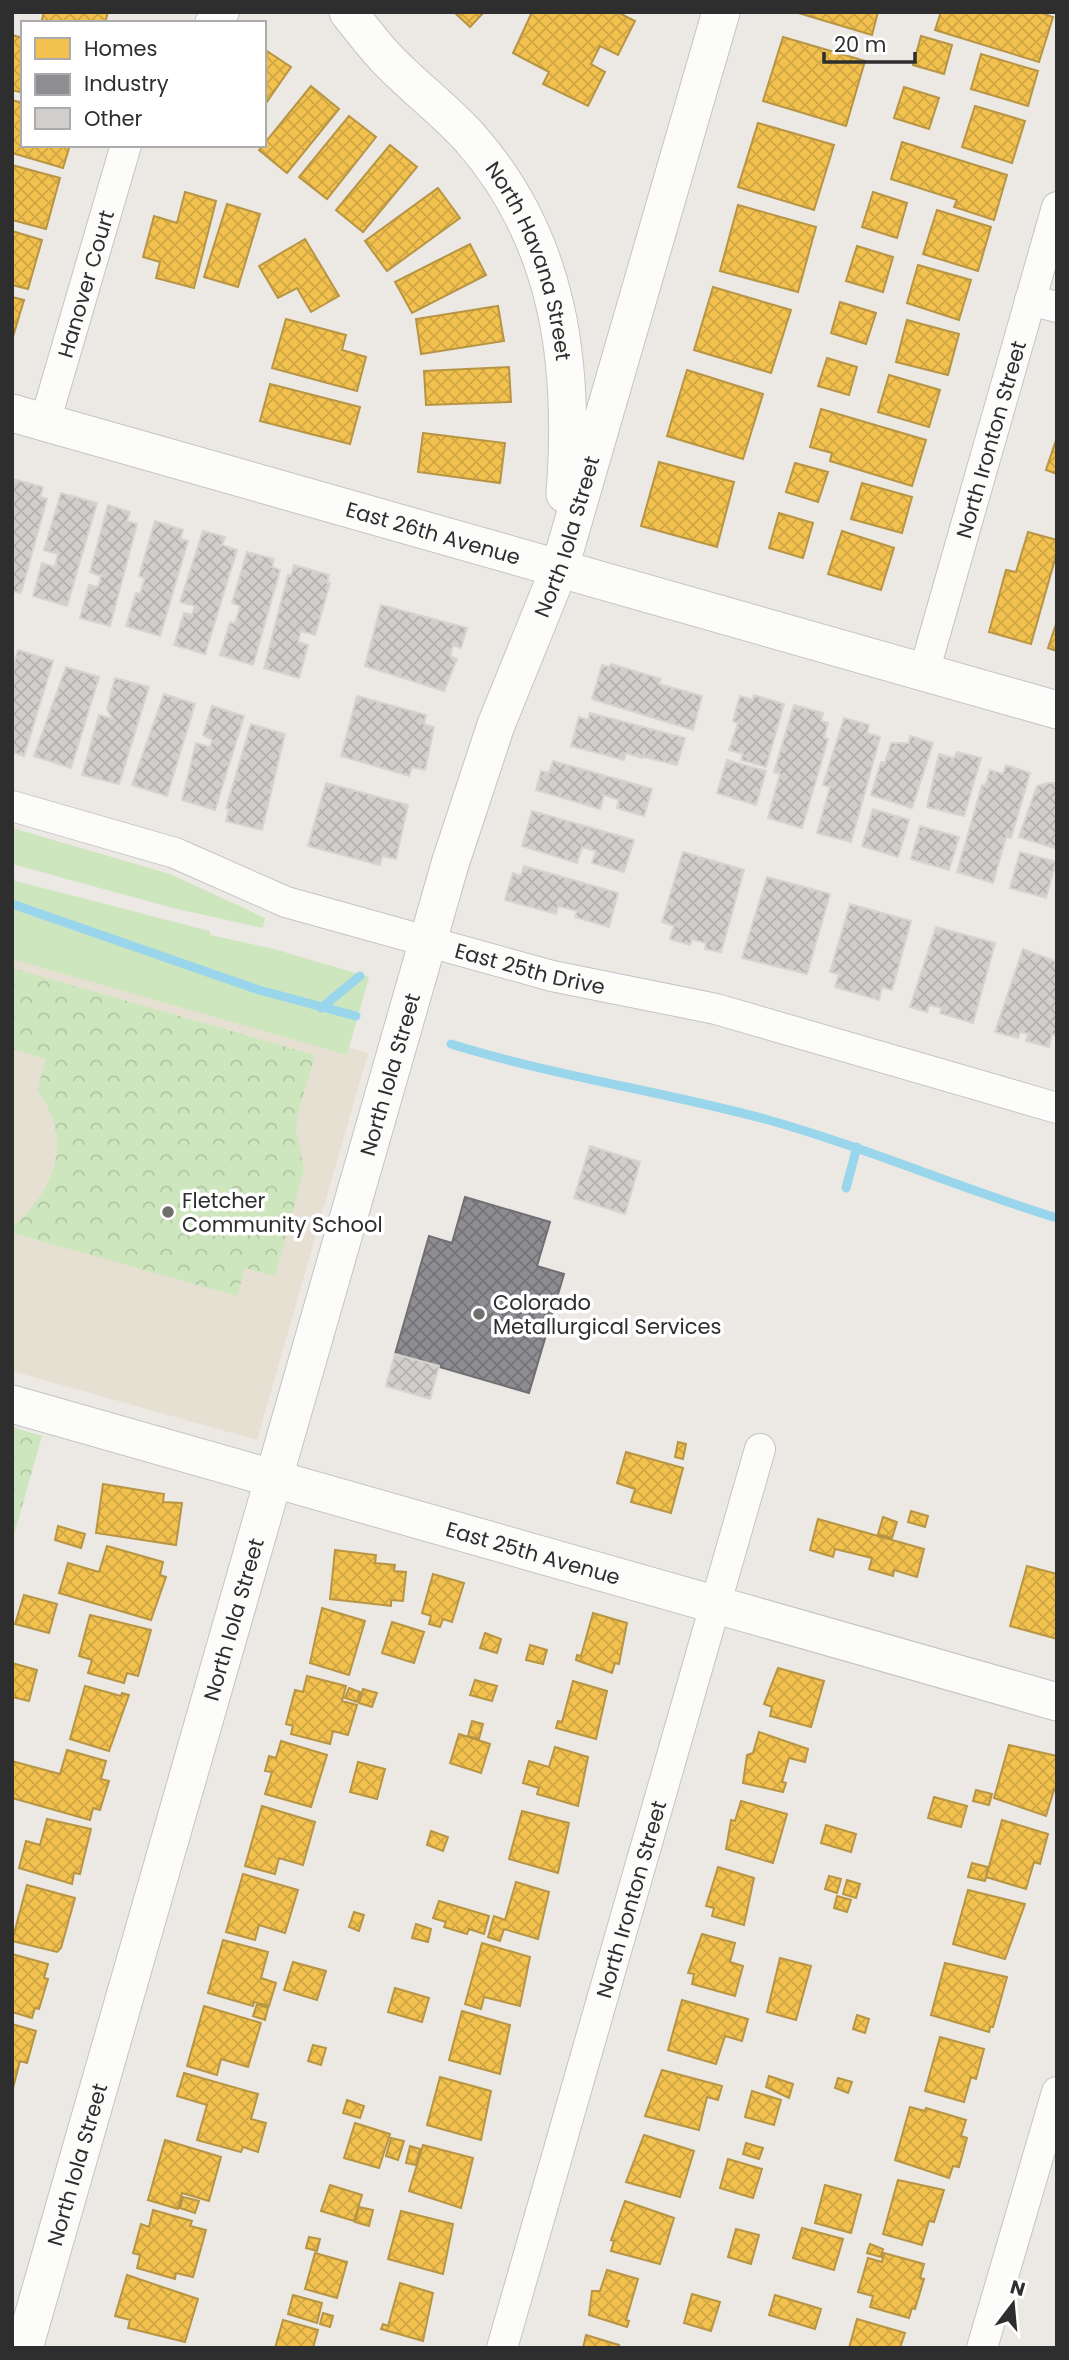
<svg xmlns="http://www.w3.org/2000/svg" width="1069" height="2360" viewBox="0 0 1069 2360" font-family="Poppins,sans-serif">
<style>
.education{fill:#e6e0d3}
.grass{fill:#cee6be}
.park{fill:url(#park-crowns)}
.homes{fill:url(#homes-cross-hatch);stroke:#b79544;stroke-width:2}
.industry{fill:url(#industry-cross-hatch);stroke:#707074;stroke-width:2}
.lines{fill:none;stroke-linecap:round;stroke-linejoin:round}
.stream{stroke:#99d6ec;stroke-width:9}
.building{fill:url(#building-cross-hatch);stroke:#d7d4d0;stroke-width:2}
.minor-casing{stroke:#c5c4c5;stroke-width:32}
.tertiary-casing{stroke:#c5c4c5;stroke-width:39}
.minor{stroke:#fcfcfb;stroke-width:30}
.tertiary{stroke:#fcfcfb;stroke-width:37}
.poi-dot{fill:#706f6e;stroke:#fff;stroke-width:2.5}
.labels{text-anchor:middle;dominant-baseline:central;stroke-width:7;stroke-linejoin:round;paint-order:stroke}
.street-label{font-size:21px;fill:#2e2e2e;stroke:#fff}
.poi-label{font-size:21px;fill:#2e2e2e;stroke:#fff;text-anchor:start}
</style>
<defs>
<pattern id="park-crowns" width="20" height="18" patternUnits="userSpaceOnUse" patternTransform="scale(1.75)"><rect width="20" height="18" fill="#cee6be"/><path d="M2 6a3 3 0 1 1 6 0M12 15a3 3 0 1 1 6 0" fill="none" stroke="#b1c6a4"/></pattern>
<pattern id="homes-cross-hatch" width="8" height="8" patternUnits="userSpaceOnUse" patternTransform="scale(1.75)"><rect width="8" height="8" fill="#f2c14e"/><path d="M0 0l8 8M0 8l8-8" fill="none" stroke="#d0a644"/></pattern>
<pattern id="industry-cross-hatch" width="8" height="8" patternUnits="userSpaceOnUse" patternTransform="scale(1.75)"><rect width="8" height="8" fill="#8d8d92"/><path d="M0 0l8 8M0 8l8-8" fill="none" stroke="#747478"/></pattern>
<pattern id="building-cross-hatch" width="8" height="8" patternUnits="userSpaceOnUse" patternTransform="scale(1.75)"><rect width="8" height="8" fill="#d1cecb"/><path d="M0 0l8 8M0 8l8-8" fill="none" stroke="#b4b1af"/></pattern>
</defs>
<rect width="100%" height="100%" fill="#ece8e4"/>
<path class="education" d="M12,949L368,1053L257,1440L12,1371Z"/>
<path class="grass" d="M12,828L170,874L265,918L263,928L173,908L12,864Z
M12,880L210,931V935L274,949L369,977L347,1055L12,959Z"/>
<path class="park" d="M12,968L315,1055L298,1113L296,1130L304,1169L275,1276L245,1268L237,1296L12,1233V1226C56,1191 74,1137 37,1091L46,1059L12,1049Z
M12,1427L42,1436L12,1542Z"/>
<path class="homes" d="M44,12H108L105,23H41Z
M454,12H484L470,27Z
M532,12H617L635,21L618,55L600,46L591,64L605,72L588,106L543,84L549,72L513,53Z
M795,12H878L872,35Z
M941,12H1039L1053,17L1039,62L935,30Z
M12,35L23,38V93L12,90Z
M921,36L952,45L944,74L913,65Z
M783,37L865,61L846,126L763,101Z
M264,49L291,67L264,106Z
M981,54L1038,71L1028,106L971,89Z
M311,86L339,109L287,173L259,150Z
M904,87L939,98L929,129L894,118Z
M12,100L23,103V145H70L63,168L12,153Z
M975,106L1025,121L1012,163L962,147Z
M349,116L376,137L327,199L299,177Z
M758,123L834,145L814,210L738,187Z
M902,142L1007,175L994,220L954,207L957,200L891,179Z
M390,145L417,167L363,232L336,210Z
M12,165L60,178L46,229L12,220Z
M438,188L460,218L387,271L365,241Z
M185,192L216,201L194,288L156,278L160,262L143,257L154,216L177,223Z
M873,192L907,203L897,238L862,227Z
M227,204L260,214L238,287L204,277Z
M738,205L816,227L798,292L720,271Z
M937,210L991,227L978,271L923,254Z
M12,231L42,240L28,289L12,285Z
M305,239L339,296L311,312L297,288L278,298L259,266Z
M470,244L486,275L412,313L395,282Z
M857,246L893,257L883,292L846,281Z
M918,265L971,280L959,320L907,303Z
M713,287L791,310L771,373L694,350Z
M12,297L24,300L12,340Z
M840,302L876,313L866,344L831,333Z
M498,306L504,341L421,354L416,319Z
M286,319L346,335L342,350L366,357L357,391L272,368Z
M907,320L959,334L948,375L896,362Z
M827,358L857,367L849,395L818,386Z
M509,367L511,402L426,405L424,371Z
M687,370L763,394L743,459L667,436Z
M889,375L940,390L929,427L878,412Z
M270,384L360,407L350,444L260,421Z
M821,409L926,440L912,486L830,461L832,453L810,447Z
M423,433L505,443L500,483L418,472Z
M1057,437V474L1046,470Z
M659,462L734,482L717,547L641,526Z
M795,463L828,472L818,502L786,492Z
M862,483L912,497L902,533L851,519Z
M779,513L813,523L803,558L769,548Z
M842,531L894,548L881,590L828,574Z
M1028,532L1057,540V552L1031,644L989,632L1006,570L1016,572Z
M1057,621V651L1048,648Z
M678,1442L686,1444L683,1459L675,1457Z
M626,1452L683,1468L671,1513L631,1502L635,1489L617,1483Z
M103,1484L164,1494L163,1502L182,1503L176,1545L96,1533Z
M911,1511L928,1516L925,1527L908,1522Z
M883,1517L897,1522L892,1538L878,1534Z
M818,1519L924,1549L917,1577L894,1570L893,1576L869,1569L872,1558L835,1549L833,1557L810,1550Z
M58,1526L85,1534L81,1548L55,1540Z
M107,1546L163,1562L160,1575L166,1577L151,1620L59,1593L68,1563L99,1572Z
M335,1550L376,1555L375,1563L395,1565L394,1571L406,1572L403,1601L391,1600V1606L330,1599Z
M1027,1566L1057,1574V1639L1010,1626Z
M433,1574L464,1583L452,1622L443,1619L440,1627L429,1624L431,1616L422,1613Z
M24,1595L57,1604L49,1633L15,1624Z
M322,1608L365,1621L349,1675L310,1663Z
M593,1613L627,1623L619,1664L615,1663L612,1673L576,1660L577,1655L581,1656Z
M90,1615L151,1630L138,1676L127,1673L124,1683L88,1673L92,1660L79,1656Z
M392,1622L424,1632L414,1663L382,1653Z
M485,1633L501,1639L497,1653L480,1648Z
M530,1645L547,1650L543,1664L526,1660Z
M12,1663L37,1670L29,1701L12,1697Z
M778,1668L824,1681L811,1727L770,1716L772,1707L764,1704Z
M307,1676L346,1686L342,1701L357,1705L348,1735L333,1731L330,1744L291,1734L293,1726L286,1724L295,1690L303,1692Z
M475,1680L497,1686L492,1701L470,1695Z
M573,1681L607,1691L596,1739L556,1728L558,1721L562,1722Z
M85,1686L121,1696L122,1693L129,1695L109,1751L70,1739Z
M349,1688L360,1692L357,1702L345,1698Z
M363,1689L377,1693L372,1707L359,1703Z
M472,1721L483,1724L479,1739L468,1736Z
M759,1732L808,1749L805,1762L789,1758L782,1782L786,1783L783,1792L743,1783L747,1755L753,1753Z
M459,1734L490,1744L481,1773L450,1763Z
M281,1741L327,1755L311,1807L265,1794L272,1772L265,1771L269,1756L276,1758Z
M1009,1745L1057,1756V1791L1054,1790L1046,1816L994,1798Z
M555,1747L588,1757L578,1806L537,1794L539,1788L523,1783L529,1761L549,1767Z
M67,1750L106,1761L101,1779L109,1781L100,1810L93,1808L90,1820L12,1798V1761L60,1774Z
M358,1762L385,1769L377,1799L350,1792Z
M976,1790L992,1794L989,1805L973,1801Z
M934,1797L967,1806L961,1827L928,1818Z
M741,1801L787,1814L773,1863L726,1849L731,1820L735,1821Z
M262,1806L315,1822L303,1865L279,1858L275,1874L245,1866Z
M522,1811L569,1823L558,1873L509,1859Z
M47,1819L91,1829L80,1874L74,1873L72,1884L19,1868L26,1841L40,1845Z
M1002,1820L1048,1834L1040,1864L1034,1862L1026,1889L986,1877Z
M826,1825L856,1834L851,1852L821,1843Z
M431,1831L448,1837L443,1851L427,1845Z
M972,1863L988,1867L985,1881L968,1877Z
M718,1867L754,1878L744,1925L712,1916L714,1908L706,1906Z
M243,1874L298,1890L285,1933L259,1925L255,1940L226,1932Z
M829,1876L841,1879L837,1893L825,1889Z
M847,1880L860,1884L856,1898L843,1894Z
M516,1882L549,1892L538,1939L504,1929L500,1941L488,1937L494,1916L505,1920Z
M27,1885L75,1898L61,1948L57,1952L12,1941Z
M968,1890L1025,1904L1005,1959L953,1944Z
M837,1896L851,1900L847,1912L834,1908Z
M439,1901L489,1916L484,1934L469,1929L467,1934L444,1927L446,1922L433,1918Z
M354,1912L364,1915L359,1931L349,1927Z
M416,1924L431,1929L428,1942L412,1938Z
M702,1934L735,1943L730,1962L743,1966L735,1996L692,1984L694,1974L688,1973Z
M223,1940L268,1952L261,1978L276,1983L269,2006L254,2002L253,2006L208,1993Z
M482,1943L530,1957L520,2006L484,1997L481,2009L465,2004Z
M12,1954L48,1964L44,1978L48,1979L39,2009L35,2008L32,2018L12,2012Z
M780,1958L811,1966L796,2020L767,2012Z
M293,1962L326,1971L317,2000L284,1990Z
M945,1963L1007,1977L993,2027H990L989,2032L931,2015Z
M395,1988L429,1998L422,2022L388,2012Z
M682,2000L748,2019L742,2041L725,2036L716,2064L668,2050Z
M257,2004L268,2008L265,2020L253,2016Z
M204,2006L261,2023L248,2067L221,2059L217,2075L187,2066Z
M462,2011L510,2025L500,2074L449,2060Z
M857,2015L869,2019L865,2033L853,2029Z
M12,2024L36,2031L27,2063L20,2061L13,2088Z
M940,2037L984,2049L976,2079L971,2077L964,2102L925,2091Z
M313,2045L326,2048L321,2065L308,2061Z
M662,2070L722,2086L718,2100L707,2097L699,2130L645,2116Z
M184,2073L258,2094L251,2119L266,2123L258,2152L243,2147L241,2152L197,2140L207,2105L177,2096Z
M769,2076L793,2084L789,2098L766,2087Z
M440,2077L491,2091L481,2140L427,2125Z
M838,2078L852,2082L848,2093L835,2088Z
M752,2091L781,2100L774,2125L745,2117Z
M347,2100L364,2106L360,2118L343,2113Z
M910,2107L925,2111L926,2108L966,2120L961,2136L967,2138L959,2167L953,2166L949,2178L895,2160Z
M355,2123L390,2134L379,2168L344,2158Z
M644,2135L694,2151L680,2197L626,2182Z
M391,2138L404,2141L398,2160L386,2156Z
M165,2140L221,2157L209,2201L182,2193L178,2209L148,2200Z
M746,2143L763,2148L759,2159L743,2154Z
M423,2145L473,2158L461,2208L409,2191Z
M410,2146L420,2149L416,2165L406,2163Z
M728,2159L762,2169L753,2198L720,2188Z
M898,2180L944,2190L934,2222L929,2221L922,2245L883,2234Z
M330,2185L362,2195L354,2221L321,2211Z
M825,2185L861,2195L851,2233L815,2223Z
M183,2197L199,2201L195,2213L180,2208Z
M625,2201L674,2218L660,2264L611,2251L614,2241L611,2240Z
M359,2207L373,2210L369,2226L355,2222Z
M153,2210L192,2221L190,2226L206,2230L193,2277L176,2273L175,2279L137,2268L140,2255L133,2253L141,2224L149,2227Z
M401,2211L453,2224L443,2274L388,2259Z
M802,2228L843,2239L834,2270L793,2258Z
M736,2229L759,2235L751,2264L728,2257Z
M309,2237L320,2239L317,2251L306,2248Z
M870,2244L883,2249L881,2257L867,2253Z
M315,2253L347,2262L337,2298L305,2289Z
M884,2253L924,2264L920,2278L924,2279L915,2309L912,2308L909,2318L870,2307L873,2296L858,2292L868,2258L882,2262Z
M607,2270L638,2279L626,2320L629,2321L627,2327L589,2315L592,2291H600Z
M127,2275L198,2299L185,2342L128,2328L130,2320L115,2316Z
M400,2283L433,2293L423,2341L381,2329L383,2324L388,2326Z
M692,2294L720,2302L711,2331L684,2323Z
M293,2295L322,2303L317,2323L288,2314Z
M775,2295L821,2309L815,2329L769,2315Z
M323,2313L333,2316L330,2327L320,2324Z
M857,2319L905,2333L900,2348H849Z
M283,2320L318,2330L313,2348H275Z
M586,2335L619,2345L618,2348H583Z"/>
<path class="industry" d="M465,1197L550,1222L537,1266L564,1274L529,1393L395,1354L429,1236L452,1243Z"/>
<g class="lines">
<path class="stream" d="M12,904L259,990L356,1016
M321,1008L360,976
M451,1044C554,1076 661,1091 765,1119C865,1147 959,1188 1057,1218
M846,1188L857,1147"/>
</g>
<path class="building" d="M12,479L43,487L40,497L47,499L21,593L12,591Z
M61,493L97,503L67,606L33,596L42,563L55,567L58,554L44,550Z
M108,505L130,512L127,521L137,524L110,626L80,618L89,585L98,587L101,576L90,572Z
M155,521L183,530L180,539L188,541L160,636L126,626L136,593L140,594L145,578L139,576Z
M203,531L225,537L222,545L237,550L205,654L174,645L184,613L192,615L195,606L180,602Z
M247,552L274,559L272,567L280,570L253,665L220,655L230,622L235,624L240,606L232,603Z
M294,565L329,575L327,583H330L315,635L301,631L298,642L308,645L299,678L264,668L288,575L291,576Z
M381,605L467,628L461,648L453,645L450,656L457,659L444,691L365,666Z
M18,650L53,661L24,756L12,752V670Z
M611,664L661,679L659,684L702,696L693,730L592,699L602,665L610,667Z
M66,667L99,677L71,768L34,756Z
M115,678L149,687L119,784L82,775L99,715L113,719L107,709Z
M164,694L195,704L167,796L132,785Z
M754,695L784,704L766,767L741,760L743,754L729,750L738,723L733,721L740,696L753,700Z
M357,696L426,715L424,724L434,727L425,770L412,767L409,776L341,756Z
M794,705L823,713L821,721L828,723L824,738L828,739L802,828L768,818L780,774L774,772Z
M212,706L244,716L215,810L182,800L196,743L210,747L212,740L203,735Z
M590,713L685,738L677,765L644,757L645,750L642,758L626,753L624,760L571,746L579,717L588,720Z
M844,718L869,725L867,733L880,737L851,842L817,833L830,787L823,785Z
M251,724L285,734L262,830L226,821L229,809L226,808Z
M910,736L933,743L912,808L871,795L881,762L885,763L891,743H909Z
M957,752L981,758L964,816L927,807L939,754L954,758Z
M727,760L766,771L756,805L717,793Z
M553,761L652,789L644,816L617,808L619,800L604,795L600,809L536,790L541,771L549,773Z
M1006,765L1030,773L1011,838L1006,837L993,883L957,872L982,785L985,786L990,770L1003,774Z
M326,783L408,805L396,859L382,856L380,865L308,846Z
M1048,783H1057V849L1019,837L1037,786Z
M873,809L909,820L898,857L862,846Z
M532,811L634,840L624,872L592,863L596,851L582,847L577,863L522,846Z
M920,826L959,837L949,870L911,859Z
M683,852L744,870L721,952L705,949L706,943L692,939L690,945L670,939L674,926L662,922Z
M1020,852L1056,862L1046,898L1010,888Z
M524,866L618,893L609,927L575,917L577,911L558,906L556,914L505,900L513,873L521,876Z
M767,877L830,894L807,974L742,958Z
M850,904L911,921L892,990L882,987L879,1000L835,987L839,974L830,972Z
M936,927L995,943L973,1023L940,1013L942,1008L929,1005L927,1012L910,1007Z
M1023,949L1057,962V1036L1052,1034L1049,1047L1026,1041L1028,1034L1020,1032L1018,1038L995,1032Z
M590,1146L640,1162L625,1214L574,1198Z
M395,1354L439,1366L430,1399L386,1386Z"/>
<g class="lines">
<defs>
<g id="minor">
<path d="M210,23L224,12"/>
<path d="M1030,300L1057,307"/>
<path id="s1" d="M45,422L126,145"/>
<path id="s2" d="M924,672L1057,207"/>
<path id="s3" d="M12,806L175,853L286,902L552,976L716,1009L1057,1108"/>
<path id="s4" d="M502,2348L760,1449"/>
<path d="M982,2348L1057,2092"/>
</g>
<g id="tertiary">
<path id="s5" d="M348,12C360,27 372,43 385,57C412,86 444,109 470,138C560,240 575,364 565,494"/>
<path id="s6" d="M12,413L1057,710"/>
<path id="s7" d="M12,1404L1057,1702"/>
<path id="s8" d="M24,2348L450,864L496,725L560,567L721,12"/>
</g>
</defs>
<use href="#minor" class="minor-casing"/>
<use href="#tertiary" class="tertiary-casing"/>
<use href="#minor" class="minor"/>
<use href="#tertiary" class="tertiary"/>
</g>
<g class="poi-dot">
<circle cx="168" cy="1212" r="7"/>
<circle cx="479" cy="1314" r="7"/>
</g>
<g class="labels">
<g class="street-label">
<text stroke="none"><textPath href="#s5" startOffset="315">North Havana Street</textPath></text>
<text stroke="none"><textPath href="#s1" startOffset="144">Hanover Court</textPath></text>
<text stroke="none"><textPath href="#s2" startOffset="242">North Ironton Street</textPath></text>
<text stroke="none"><textPath href="#s6" startOffset="438">East 26th Avenue</textPath></text>
<text stroke="none"><textPath href="#s8" startOffset="1892">North Iola Street</textPath></text>
<text stroke="none"><textPath href="#s3" startOffset="544">East 25th Drive</textPath></text>
<text stroke="none"><textPath href="#s8" startOffset="1325">North Iola Street</textPath></text>
<text stroke="none"><textPath href="#s7" startOffset="542">East 25th Avenue</textPath></text>
<text stroke="none"><textPath href="#s8" startOffset="758">North Iola Street</textPath></text>
<text stroke="none"><textPath href="#s4" startOffset="467">North Ironton Street</textPath></text>
<text stroke="none"><textPath href="#s8" startOffset="191">North Iola Street</textPath></text>
</g>
<g class="poi-label">
<text x="182" y="1200">Fletcher<tspan x="182" dy="24">Community School</tspan></text>
<text x="493" y="1302">Colorado<tspan x="493" dy="24">Metallurgical Services</tspan></text>
</g>
</g>
<rect width="1069" height="2360" fill="none" stroke="#2e2e2e" stroke-width="28"/>
<rect x="21" y="21" width="245" height="126" fill="#ffffff" stroke="#ababab" stroke-width="2"/>
<rect x="35" y="38" width="35" height="21" fill="#f2c14e" stroke="#ababab" stroke-width="2"/>
<text x="84" y="56" font-size="21" fill="#2e2e2e">Homes</text>
<rect x="35" y="74" width="35" height="21" fill="#8d8d92" stroke="#ababab" stroke-width="2"/>
<text x="84" y="91" font-size="21" fill="#2e2e2e">Industry</text>
<rect x="35" y="108" width="35" height="21" fill="#d1cecb" stroke="#ababab" stroke-width="2"/>
<text x="84" y="126" font-size="21" fill="#2e2e2e">Other</text>
<g transform="translate(1013 2304) rotate(16)" stroke="#ffffff" stroke-width="5" paint-order="stroke">
<path d="M0-5L12 26L0 18L-12 26Z" fill="#2e2e2e"/>
<text y="-10" font-size="19" font-weight="bold" text-anchor="middle" fill="#2e2e2e">N</text>
</g>
<path d="M824 52v10h91v-10" fill="none" stroke="#2e2e2e" stroke-width="3.5"/>
<text x="834" y="52" font-size="21" fill="#2e2e2e" stroke="#ffffff" stroke-width="5" paint-order="stroke">20 m</text>
</svg>
